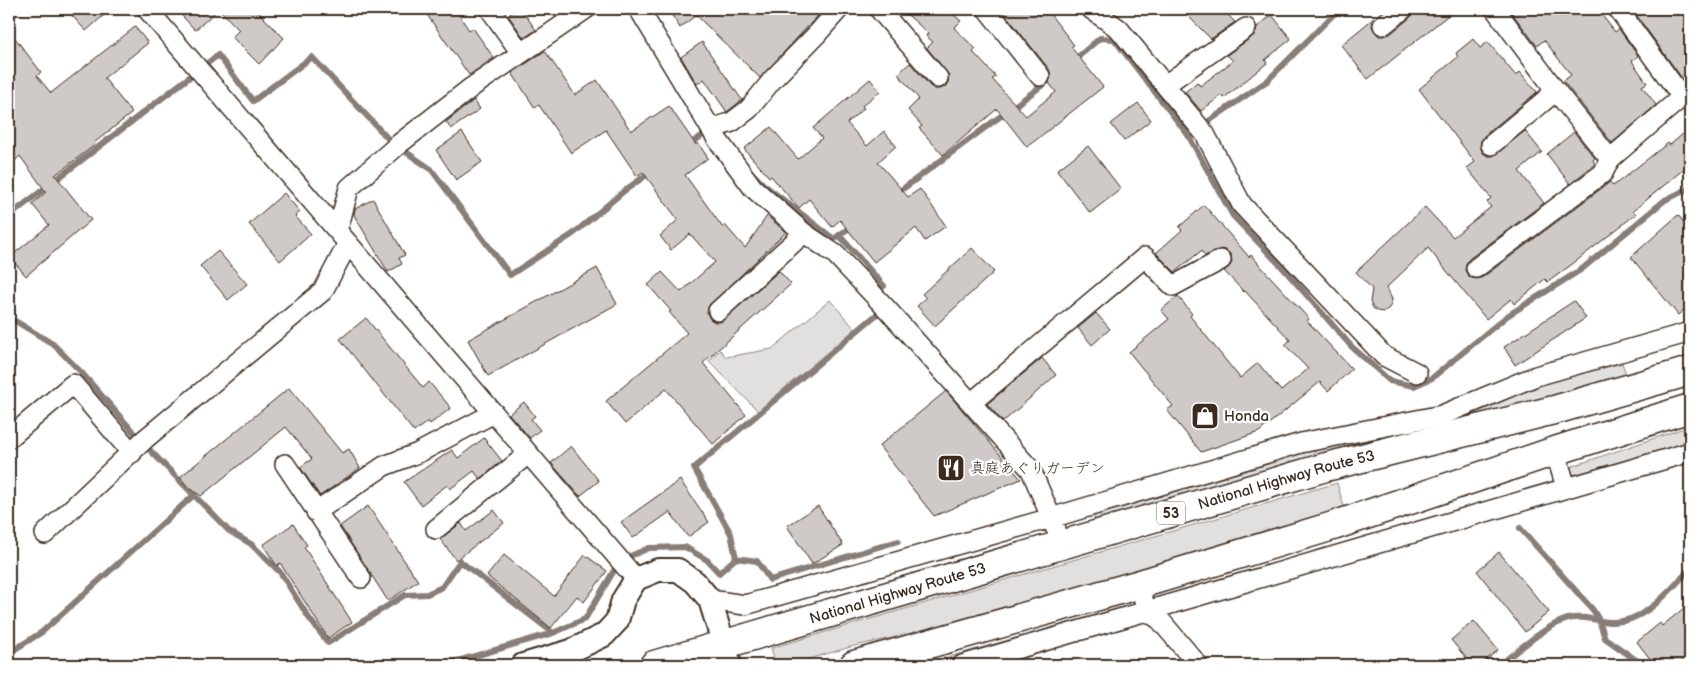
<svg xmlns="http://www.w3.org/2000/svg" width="1699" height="674" viewBox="0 0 1699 674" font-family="'Balsamiq Sans','Klee One',sans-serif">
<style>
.green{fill:#e2e0de;stroke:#8e857e}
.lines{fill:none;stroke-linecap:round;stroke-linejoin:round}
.stream{stroke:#887e77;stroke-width:6}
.building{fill:#cfcac7;stroke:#3b2a1e}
.minor-casing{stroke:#3b2a1e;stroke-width:22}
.tertiary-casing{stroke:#3b2a1e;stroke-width:26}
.trunk-casing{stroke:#3b2a1e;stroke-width:31}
.minor{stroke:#fff;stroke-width:19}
.tertiary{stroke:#fff;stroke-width:22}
.trunk{stroke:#fff;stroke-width:28}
.labels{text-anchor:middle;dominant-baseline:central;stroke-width:4.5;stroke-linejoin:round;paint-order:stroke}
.shield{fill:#fff;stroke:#766a62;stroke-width:1}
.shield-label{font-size:14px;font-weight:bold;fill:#3b2a1e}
.poi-label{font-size:15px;fill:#3b2a1e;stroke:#fff;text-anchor:start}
.street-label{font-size:15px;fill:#3b2a1e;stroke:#fff}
</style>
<rect width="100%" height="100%" fill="#fff"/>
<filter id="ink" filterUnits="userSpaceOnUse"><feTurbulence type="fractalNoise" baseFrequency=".02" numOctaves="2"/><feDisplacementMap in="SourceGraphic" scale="10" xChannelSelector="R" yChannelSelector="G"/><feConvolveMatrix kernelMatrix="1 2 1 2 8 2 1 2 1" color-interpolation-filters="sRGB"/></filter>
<g filter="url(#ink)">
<path class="green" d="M830,300L855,329L758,411L709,361L720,350L726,357L772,349Z
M1622,363L1626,374L1449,425L1540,385Z
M1690,426V444L1574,478L1567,468Z
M1354,436L1357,443L1102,520H1095L1093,513Z
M1337,483L1345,510L1268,533L1256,534L950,626L854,646L788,665H776L771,648Z
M1126,606H1132L1128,612L946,665H921Z"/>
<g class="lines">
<path class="stream" d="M1072,62L1100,38L1114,39L1188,135L1233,216L1283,268L1351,346L1390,381L1414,386L1432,378L1507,316L1582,269L1665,200L1690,188
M1206,123L1267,81L1339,9
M686,147L706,133
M400,148L431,169L510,275L573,234L624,191L652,171
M752,173L763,184L834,239L853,225
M896,194L1056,75
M9,216L218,55L253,101L312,57L393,144
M839,235L884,286
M9,320L17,322L53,344L81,372L143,443L229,531L251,544L280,572L309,618L328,643L405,595L427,594L442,587L460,561L553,633L585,619L615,569L628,557L649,548L685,547L707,560L719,573L736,558L757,561L770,580L898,541
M1520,528L1593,610L1599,620L1605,638L1643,665
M736,558L731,534L694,468L882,310
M9,653L42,632L194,495
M444,665L553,633
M1499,665C1518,651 1546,625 1568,619C1583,615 1596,621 1610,622C1644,624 1669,591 1690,569"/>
</g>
<path class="building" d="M66,9H111L86,31Z
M176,9H255L284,38L259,64L232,37L239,30L219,9L195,30Z
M423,9H455L469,30L473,28L494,58L469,75Z
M518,9H521L536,30L524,38L508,15Z
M668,9H824L760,78L696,15L680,28Z
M901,9H947L961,21L954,28L976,49L973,52L996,77L992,79L1026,116L1056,92L1049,83L1051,75L1049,69L1002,10L1004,9H1046L1074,45L1071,47L1103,87L1027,147L997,109L943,155L919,128L922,126L908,110L919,99L898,74L910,63L930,86L935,89H940L945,87L948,82L949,75L927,48L933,42L926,36L928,33Z
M1181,9H1222L1235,22L1211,39Z
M1414,9H1456L1368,79L1341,45L1374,18L1372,26L1375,32L1379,36H1384L1390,34L1410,18Z
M1509,9H1597L1615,32L1619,29L1638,56L1632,61L1647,83L1642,86L1656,105L1612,143L1563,81L1571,75L1544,40L1537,46Z
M1646,9H1690V79L1684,81L1637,16Z
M1272,15L1291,39L1265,60L1267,63L1244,82L1224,98L1222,95L1201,111L1185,92L1197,82L1200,86L1233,61L1227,55L1252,37L1256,32L1257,27Z
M135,27L148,43L104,78L132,113L94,143L95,145L55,175L91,220L26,276L10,257L49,225L32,204L46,192L20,156L9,167V30L41,72L37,76L51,93Z
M1473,39L1480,48L1488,42L1516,76L1520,72L1537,92L1484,136L1481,141L1480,146L1483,153L1488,156H1493L1525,131L1542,152L1519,171L1544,203L1469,259L1466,264L1465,270L1467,274L1471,278L1477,279L1483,277L1610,182L1613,186L1668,143L1670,145L1690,128V164L1633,211L1636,214L1575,262L1548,282L1545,279L1514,304L1511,299L1486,319L1428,248L1386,288L1392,299L1391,305L1388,309L1383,312L1377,311L1373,308L1370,302L1372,289L1356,272L1425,207L1453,237L1491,207L1487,202L1491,198L1467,168L1475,162L1419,89L1458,57L1456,53Z
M702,42L742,100L727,112L704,79L697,84L681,57Z
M545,51L575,95L597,80L631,131L669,106L696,145L698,143L708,158L685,175L723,228L725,225L745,248L767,216L786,232L708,307L707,313L710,319L715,322H721L779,271L791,284L703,363L746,415L713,444L666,389L625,424L606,401L687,333L669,312L671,311L648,285L662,272L681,292L715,262L690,234L671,250L660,236L678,220L643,172L637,176L606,130L571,153L539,105L535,108L512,73Z
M870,79L880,91L862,106L864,108L847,123L867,146L884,131L896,146L878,162L908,197L920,189L946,226L925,241L916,228L874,262L840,220L832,227L809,199L799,208L771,176L769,177L744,149L771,127L798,159L822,138L813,128Z
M474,100L480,109L451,129L446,122Z
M1138,103L1151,120L1124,141L1111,124Z
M462,132L482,162L456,180L436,150Z
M1574,132L1595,158L1593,160L1595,164L1570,184L1547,154Z
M1088,146L1121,189L1090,213L1057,170Z
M284,193L300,212L295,216L311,234L280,261L249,224Z
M373,199L405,255L399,258L402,264L388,272L354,215L355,209Z
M1204,205L1249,257L1251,255L1266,272L1309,319L1307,321L1352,369L1328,391L1320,382L1259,432L1201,452L1167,410L1173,406L1129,352L1169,319L1161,310L1178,296L1192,314L1190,316L1240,378L1258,363L1281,391L1308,369L1285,345L1290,340L1245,291L1244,292L1224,271L1230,266L1232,261L1231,255L1227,251L1221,249L1205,256L1201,251L1175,272L1156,253L1182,230L1179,227Z
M1678,215L1690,230V305L1678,315L1631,257Z
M972,248L994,272L935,326L917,306L926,298L922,294Z
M218,251L247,284L228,300L200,266Z
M597,268L617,304L488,376L468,340Z
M1574,301L1586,318L1515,365L1504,347Z
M1096,313L1110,329L1092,345L1078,328Z
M366,318L423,388L429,382L451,408L430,424L428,421L414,432L340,339Z
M1042,358L1056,375L1003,422L987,404Z
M289,388L342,453L349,449L360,468L320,496L300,467L312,459L286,427L201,496L188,487L180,477Z
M946,391L1021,479L934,516L879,446Z
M524,402L535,416L531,419L540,430L530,438L509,414Z
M484,438L502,461L480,479L474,471L450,489L447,485L421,505L404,482L452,450L458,458Z
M571,446L599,481L580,496L551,463Z
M680,480L709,522L688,537L670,512L633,538L621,522Z
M368,506L418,581L388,601L340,526Z
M818,506L843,545L812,564L787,526Z
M494,510L504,523L456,560L440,539L461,523L466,531Z
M293,524L307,545L304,547L352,622L328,638L280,563L277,566L263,545Z
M1499,552L1549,612L1525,632L1477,571Z
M504,555L554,596L585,555L607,571L584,602L577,596L551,628L487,576Z
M1690,603V655L1677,665H1655L1637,642L1660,623L1662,626Z
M1474,621L1498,650L1480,665H1472L1451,640Z"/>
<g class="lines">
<defs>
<path id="minor" d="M147,9L636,579
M490,9L521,53
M639,9L717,139L753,188L804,233L835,254L886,308L1031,470L1056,529
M879,9L938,78
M987,9L1040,76
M1091,9L1119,29L1205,134L1242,205L1384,356L1417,373
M1495,9L1556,91L1610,159
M1618,9L1682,97
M1383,25L1403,9
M1165,85L1246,28
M711,129L732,122L749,109L773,79L817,34L839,9
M1491,145L1556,91
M335,228L340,222L349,188L399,144L472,87L586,9
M1476,268L1603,173L1610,159L1690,90
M718,311L804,233
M971,403L1145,257L1173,286L1221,260
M9,438L73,384L132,453
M1555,451L1566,487
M285,464L361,578
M316,512L384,466L418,453L494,413
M436,529L528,454
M45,534L145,439L323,291L348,243
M710,600L745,605L1051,518L1301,443L1442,415L1536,376L1690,332
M1144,602L1147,611L1160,620L1198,665
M962,665L1690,452"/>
<path id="tertiary" d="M523,665L571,651L604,635L617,621L623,600L636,579L658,570H678L695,582L710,600L730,665"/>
<g id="trunk">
<path id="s1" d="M654,665L1326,467L1558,409L1690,371"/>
<path d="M854,665L1137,585L1333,526L1555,451L1690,408"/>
</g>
</defs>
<use href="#minor" class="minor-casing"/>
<use href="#tertiary" class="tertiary-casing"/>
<use href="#trunk" class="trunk-casing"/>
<use href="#minor" class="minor"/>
<use href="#tertiary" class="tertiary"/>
<use href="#trunk" class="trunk"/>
</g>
</g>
<defs>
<symbol id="shop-square" viewBox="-11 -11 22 22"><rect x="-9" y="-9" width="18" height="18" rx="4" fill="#3b2a1e" stroke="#fff"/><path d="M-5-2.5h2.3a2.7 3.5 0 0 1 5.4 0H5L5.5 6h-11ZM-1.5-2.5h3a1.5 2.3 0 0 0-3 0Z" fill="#fff"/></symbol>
<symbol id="restaurant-square" viewBox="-11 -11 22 22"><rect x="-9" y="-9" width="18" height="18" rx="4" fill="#3b2a1e" stroke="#fff"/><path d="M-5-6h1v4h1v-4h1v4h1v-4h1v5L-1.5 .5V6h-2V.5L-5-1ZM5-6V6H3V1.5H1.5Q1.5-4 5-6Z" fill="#fff"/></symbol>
</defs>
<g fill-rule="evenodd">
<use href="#shop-square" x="1189" y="400" width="32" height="32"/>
<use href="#restaurant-square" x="935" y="452" width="32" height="32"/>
</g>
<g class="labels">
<rect class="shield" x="1157" y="501.5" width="28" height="23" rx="4"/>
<g class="shield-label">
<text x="1171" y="513">53</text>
</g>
<g class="poi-label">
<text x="1224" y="416">Honda</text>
<text x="970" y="468">真庭あぐりガーデン</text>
</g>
<g class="street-label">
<text stroke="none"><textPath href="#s1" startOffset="659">National Highway Route 53</textPath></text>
<text stroke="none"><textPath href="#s1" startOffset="254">National Highway Route 53</textPath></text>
</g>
</g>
<rect width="1699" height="674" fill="none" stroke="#fff" stroke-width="30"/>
<rect x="15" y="15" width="1669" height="644" fill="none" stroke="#3b2a1e" stroke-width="2" filter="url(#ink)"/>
</svg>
